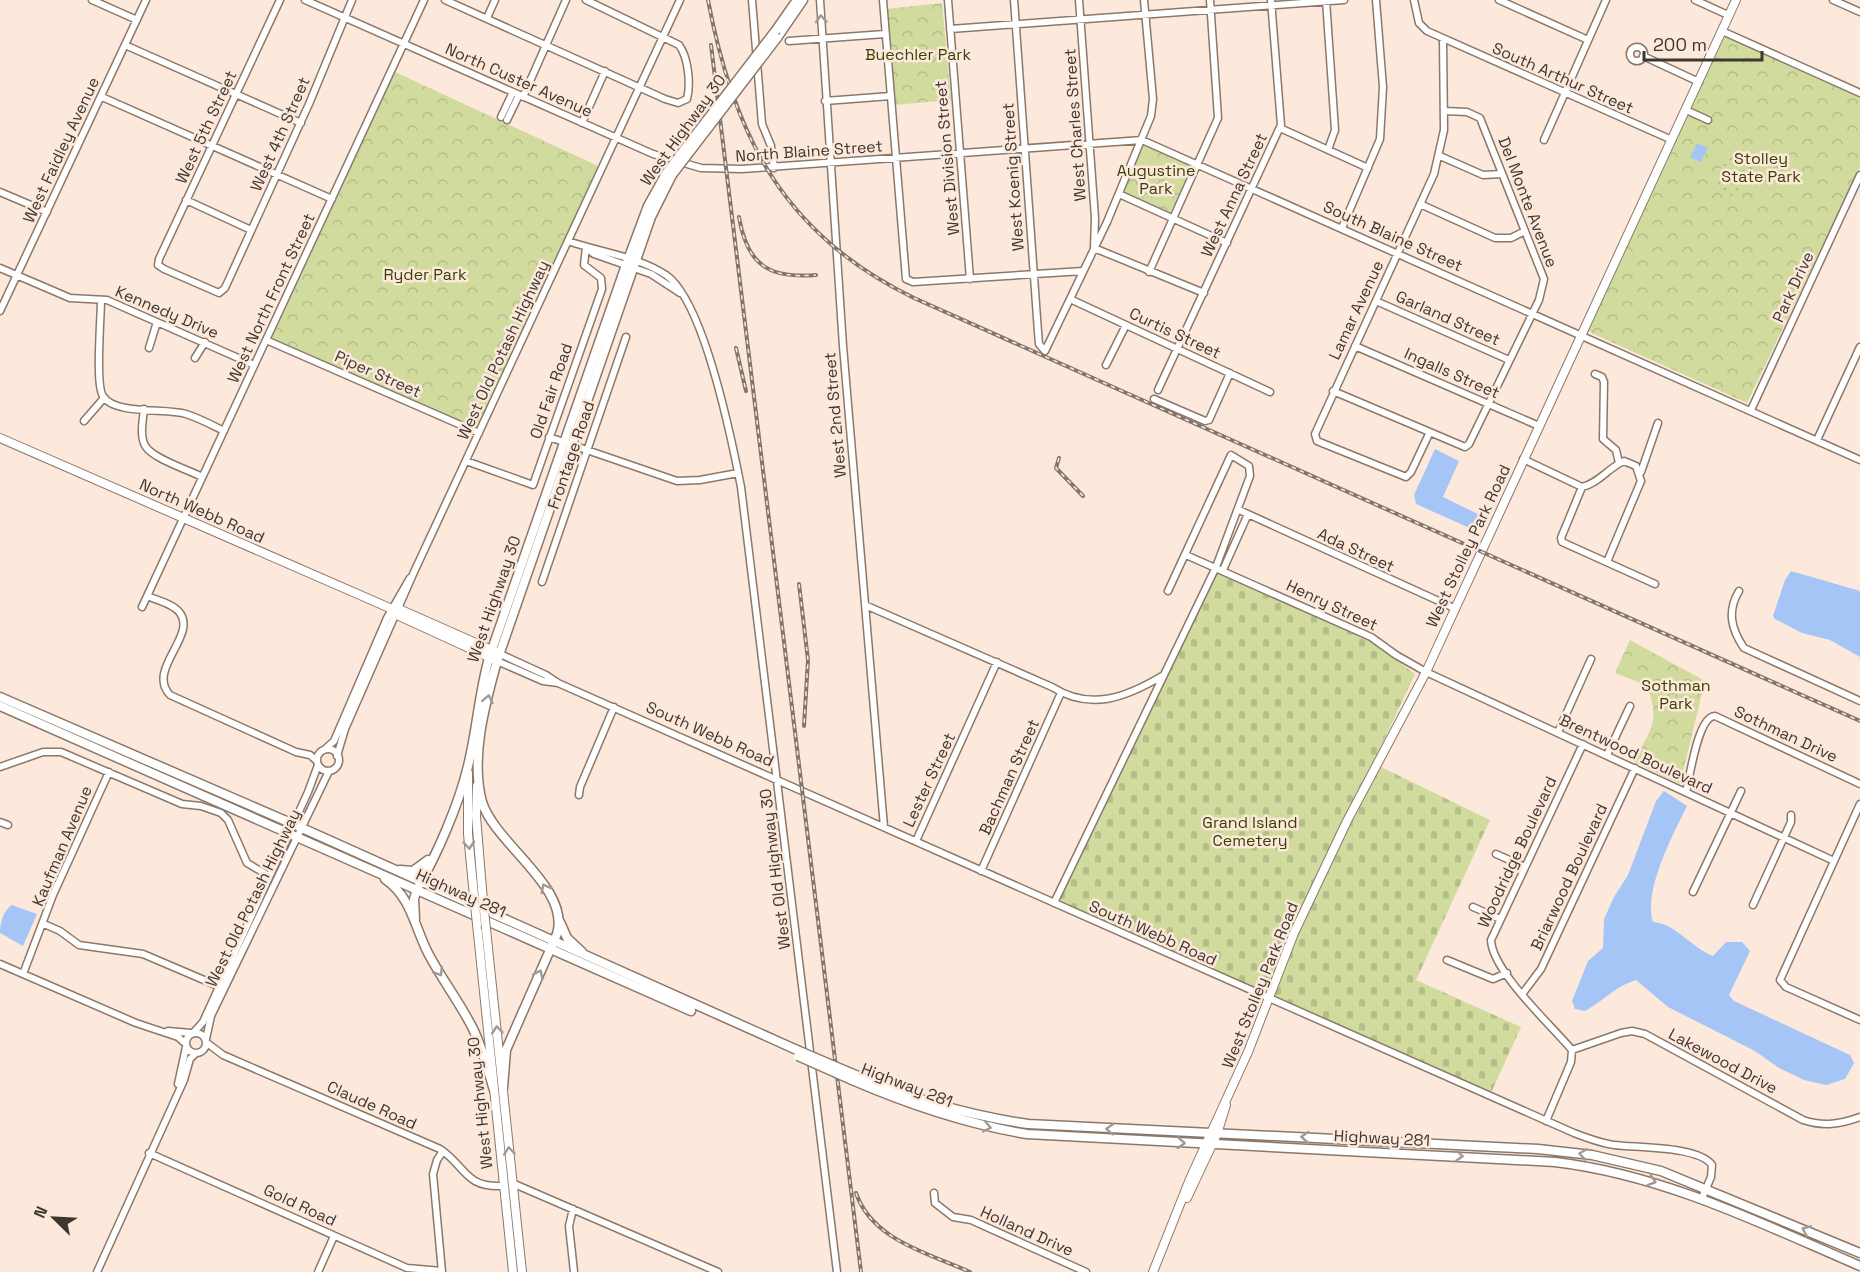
<svg xmlns="http://www.w3.org/2000/svg" width="1860" height="1272" viewBox="0 0 1860 1272" font-family="'Space Grotesk',sans-serif">
<style>
.cemetery{fill:url(#cemetery-stones)}
.park{fill:url(#park-crowns)}
.garden{fill:url(#garden-dots)}
.water{fill:#a5c5f7}
.lines{fill:none;stroke-linecap:round;stroke-linejoin:round}
.minor-casing{stroke:#8c7869;stroke-width:9}
.major-casing{stroke:#8c7869;stroke-width:10}
.highway-casing{stroke:#8c7869;stroke-width:11}
.minor{stroke:#fff;stroke-width:6}
.major{stroke:#fff;stroke-width:8}
.highway{stroke:#fff;stroke-width:8}
.rail-casing{stroke:#82756d;stroke-width:4}
.rail{stroke:#fce9dc;stroke-width:1.5;stroke-dasharray:4.5;stroke-linecap:butt}
.major-bridge-casing{stroke:#8c7869;stroke-width:10;stroke-linecap:butt}
.highway-bridge-casing{stroke:#8c7869;stroke-width:11;stroke-linecap:butt}
.major-bridge{stroke:#fff;stroke-width:8}
.highway-bridge{stroke:#fff;stroke-width:8}
.oneway{stroke:#9f9a98}
.labels{text-anchor:middle;dominant-baseline:central;stroke-width:5;stroke-linejoin:round;paint-order:stroke}
.park-label{font-size:16px;fill:#3b3f04;stroke:#fce9dc}
.street-label{font-size:16px;fill:#3f3630;stroke:#fce9dc}
</style>
<defs>
<pattern id="cemetery-stones" width="16" height="16" patternUnits="userSpaceOnUse" patternTransform="scale(1.5)"><rect width="16" height="16" fill="#d2db9e"/><path d="M2 7V4a2 2 0 0 1 4 0v3zM10 15v-3a2 2 0 0 1 4 0v3z" fill="#b5bd88"/></pattern>
<pattern id="park-crowns" width="20" height="18" patternUnits="userSpaceOnUse" patternTransform="scale(1.5)"><rect width="20" height="18" fill="#d2db9e"/><path d="M2 6a3 3 0 1 1 6 0M12 15a3 3 0 1 1 6 0" fill="none" stroke="#b5bd88"/></pattern>
<pattern id="garden-dots" width="8" height="8" patternUnits="userSpaceOnUse" patternTransform="scale(1.5)"><rect width="8" height="8" fill="#d2db9e"/><path d="M2 2h.1M6 6h.1" fill="none" stroke="#b5bd88" stroke-width="1.8" stroke-linecap="round"/></pattern>
</defs>
<rect width="100%" height="100%" fill="#fce9dc"/>
<path class="cemetery" d="M1218,571L1369,639L1415,674L1373,763L1490,820L1416,980L1521,1027L1491,1093L1059,901Z"/>
<path class="park" d="M942,3L951,100L894,105L886,9Z
M1724,36L1860,97V167L1747,403L1587,331Z
M395,72L598,166L478,429L272,338Z
M1144,144L1192,167L1169,215L1121,192Z
M1630,640L1705,681L1680,784L1634,762C1650,729 1662,721 1646,685L1615,673Z"/>
<path class="garden" d="M1730,148L1753,157L1736,198L1713,189Z"/>
<path class="water" d="M1697,143L1708,148L1701,162L1690,157Z
M1435,449L1459,461L1443,497L1480,515V524L1474,530L1416,504L1414,495Z
M1791,571L1860,591V657L1830,640L1802,633L1775,619L1773,616L1785,580Z
M1664,791L1687,806C1673,835 1643,890 1653,922C1675,923 1692,948 1713,956L1726,942H1742L1750,951L1729,995L1734,1001L1850,1055L1854,1063L1845,1079L1826,1085L1804,1080L1779,1068L1755,1051L1668,1007L1636,980C1612,988 1607,999 1585,1011L1575,1009L1572,1001L1588,961L1603,948L1604,919L1614,897L1628,875L1656,801Z
M12,905L37,914L23,946L0,933C0,924 3,910 12,905Z"/>
<g class="lines">
<defs>
<path id="minor" d="M92,0L137,20
M280,0L159,259L158,265L164,269L219,293L225,288L309,104L352,0
M305,0L653,154L701,168L742,169L1142,140L1860,460
M445,0L665,99L678,103L687,99C691,83 688,57 679,45L586,0
M752,0L762,124L771,146L774,168
M820,0L843,346L884,827
M883,0L906,279L913,282L1083,271
M948,0L970,279
M1014,0L1038,332L1039,344L1045,351L1107,222L1151,116L1153,99L1144,0
M1079,0L1095,218L1094,248L1204,293
M1326,0L1335,130L1328,150
M1414,0L1419,23L1427,31L1672,140
M1499,0L1588,40
M1695,0L1728,15
M1833,0L1860,12
M487,18L495,0
M950,29L1344,0
M1722,31L1860,93
M789,41L885,34
M125,45L301,123
M1630 54a7 7 0 1 1 14 0a7 7 0 1 1-14 0Z
M1643,56L1699,82
M102,97L332,199
M523,97L566,0
M825,101L891,96
M1686,110L1708,120
M501,117L513,92
M507,120L519,95
M582,123L605,71
M1280,128L1368,168
M1544,140L1606,0
M1440,156L1483,175L1502,174
M0,192L47,212
M1119,194L1227,243
M186,200L251,230
M1420,204L1495,238H1511L1525,231
M1342,228L1380,139L1383,87L1376,0
M568,241C599,252 637,256 666,275C704,301 732,441 741,487L837,1272
M586,247L594,254L651,274L680,293
M0,268L70,298L107,300L254,365
M1149,272L1218,118L1210,0
M1070,299L1270,392
M101,300C101,318 95,385 103,396C114,415 165,408 186,414C199,418 212,425 224,431
M1376,301L1509,360
M0,311L146,0
M266,340L479,433
M1355,346L1539,426
M149,348L157,322
M195,358L205,342
M1106,365L1126,325
M1595,374L1602,377L1604,382L1603,439L1616,450L1619,463
M1158,390L1281,125L1271,0
M1333,391L1465,447L1469,444L1539,300L1544,279L1480,118L1467,112L1445,111
M1154,399L1205,421L1209,420L1230,373
M144,409C143,420 139,437 146,447C154,459 189,470 202,477
M1751,410L1860,175
M84,421L104,398
M1429,434L1411,472L1406,477L1317,441L1315,434L1434,174L1444,130L1443,39
M549,437L677,481L700,480L738,473
M1817,440L1860,347
M1523,459L1582,487
M466,461L533,485L602,289L601,278L584,265L586,247
M1641,472L1658,423
M1239,510L1454,608
M1186,555L1371,637L1396,655L1426,672L1834,861
M1607,562L1641,481L1636,466L1624,461C1608,468 1599,483 1582,487L1561,538L1562,542L1655,584
M1223,570L1248,514
M542,582L626,337
M1739,591C1727,611 1731,629 1744,648L1860,701
M147,596C157,600 174,604 180,613C197,636 146,670 170,695L296,752L310,755L317,761
M865,605L1052,687C1090,711 1125,698 1162,676
M142,607L424,0
M500,654L546,675L558,683L1574,1133C1587,1138 1600,1143 1614,1145C1637,1148 1699,1146 1712,1165L1711,1177L1702,1198
M497,661L543,681L558,683
M1558,732L1591,659
M317 760a11 11 0 1 1 22 0a11 11 0 1 1-22 0Z
M324,750L334,741L387,618L410,578
M1607,755L1630,706
M337,756L345,729L414,572L680,0
M0,767L43,752H61L182,804L201,806L221,813L228,820L247,863L269,876
M1686,792C1690,776 1698,716 1715,716L1860,784
M579,795L580,787L614,707
M1860,804L1780,980L1786,987L1860,1020
M0,822L8,825
M916,841L997,662
M1496,854L1525,867
M981,871L1060,695
M1693,892L1741,791
M1054,903L1216,567L1250,476L1249,466L1231,455L1168,591
M1753,905L1791,822V815
M1473,907L1500,919
M44,924L60,931L79,945L143,954L218,986
M1447,960L1493,979L1507,973
M0,964L136,1023L178,1037L186,1044
M23,974L53,895L109,772
M1523,993L1541,969L1635,768
M168,1031L191,1033
M194,1032L203,1022L308,792L318,765
M186 1043a10 10 0 1 1 20 0a10 10 0 1 1-20 0Z
M206,1039L211,1016L329,771
M207,1043L223,1055L440,1149C466,1166 464,1188 503,1186
M1572,1050L1621,1033L1632,1031L1645,1034L1803,1120C1824,1127 1840,1124 1860,1117
M178,1084L186,1047
M1546,1121L1571,1062L1572,1050C1551,1025 1492,971 1491,940L1583,744
M149,1153L407,1268L442,1271
M512,1183L718,1272
M934,1193L935,1203L953,1217L971,1220L1086,1272
M573,1209L569,1226L574,1272
M97,1272L184,1080L190,1059L196,1053
M318,1272L334,1236
M442,1272L433,1174L437,1160L443,1151"/>
<path id="major" d="M0,438L392,609L397,615L493,659
M392,609H399L496,652
M468,773V834L474,896
M477,786L476,816L483,901
M477,924L513,1272
M486,929L522,1272
M1187,1198L1217,1134L1226,1105
M1153,1272L1190,1179L1248,1052L1294,933L1347,821L1426,672L1736,0"/>
<path id="highway" d="M776,30L797,0
M777,38L803,0
M0,697L293,824L797,1050
M0,706L691,1011
M400,870L413,871L428,860
M385,879C412,898 414,926 428,953C441,978 458,1000 471,1025C482,1045 487,1068 494,1090
M415,919L414,899L417,889C437,855 459,804 468,766C477,730 479,693 489,658L626,265L648,206L667,172
M560,922L567,938L582,952
M851,1073C909,1098 966,1115 1028,1124L1538,1149L1592,1155L1661,1171L1860,1253
M852,1080C910,1105 966,1124 1027,1134L1555,1162C1664,1175 1760,1223 1860,1266
M503,1088L506,1050L557,934C571,888 495,844 482,802C470,758 485,704 497,661L651,217L672,175"/>
</defs>
<use href="#minor" class="minor-casing"/>
<use href="#major" class="major-casing"/>
<use href="#highway" class="highway-casing"/>
<use href="#minor" class="minor"/>
<use href="#major" class="major"/>
<use href="#highway" class="highway"/>
<defs>
<path id="rail" d="M708,0C734,137 784,235 914,298L1860,721
M711,45L861,1272
M739,217C747,265 769,279 816,275
M736,348L746,391
M1059,458L1056,468L1083,496
M799,584L808,660L804,726
M856,1193C872,1240 928,1253 970,1272"/>
</defs>
<use href="#rail" class="rail-casing"/>
<use href="#rail" class="rail"/>
<defs>
<path id="major-bridge" d="M474,896L477,924
M483,901L486,929"/>
<path id="highway-bridge" d="M667,172L776,30
M672,175L777,38
M797,1050L851,1073
M798,1056L852,1080"/>
</defs>
<use href="#major-bridge" class="major-bridge-casing"/>
<use href="#highway-bridge" class="highway-bridge-casing"/>
<use href="#major-bridge" class="major-bridge"/>
<use href="#highway-bridge" class="highway-bridge"/>
</g>
<defs><path id="oneway-chevron" d="M-2-3.5L2.5 0L-2 3.5" fill="none" stroke-width="1.6" stroke-linecap="round" stroke-linejoin="round" transform="scale(1.5)"/></defs>
<g class="oneway">
<use href="#oneway-chevron" transform="translate(821 19) rotate(-94)"/>
<use href="#oneway-chevron" transform="translate(488 699) rotate(-79)"/>
<use href="#oneway-chevron" transform="translate(469 845) rotate(85)"/>
<use href="#oneway-chevron" transform="translate(545 888) rotate(-118)"/>
<use href="#oneway-chevron" transform="translate(439 972) rotate(59)"/>
<use href="#oneway-chevron" transform="translate(539 974) rotate(-65)"/>
<use href="#oneway-chevron" transform="translate(497 1030) rotate(-96)"/>
<use href="#oneway-chevron" transform="translate(987 1127) rotate(12)"/>
<use href="#oneway-chevron" transform="translate(1110 1129) rotate(-177)"/>
<use href="#oneway-chevron" transform="translate(1305 1137) rotate(-177)"/>
<use href="#oneway-chevron" transform="translate(1181 1143) rotate(3)"/>
<use href="#oneway-chevron" transform="translate(509 1151) rotate(-96)"/>
<use href="#oneway-chevron" transform="translate(1583 1154) rotate(-172)"/>
<use href="#oneway-chevron" transform="translate(1459 1156) rotate(3)"/>
<use href="#oneway-chevron" transform="translate(1652 1181) rotate(17)"/>
<use href="#oneway-chevron" transform="translate(1806 1230) rotate(-157)"/>
</g>
<g class="labels">
<g class="park-label">
<text x="918" y="54">Buechler Park</text>
<text x="1761" y="158">Stolley<tspan x="1761" dy="18">State Park</tspan></text>
<text x="1156" y="170">Augustine<tspan x="1156" dy="18">Park</tspan></text>
<text x="425" y="274">Ryder Park</text>
<text x="1676" y="685">Sothman<tspan x="1676" dy="18">Park</tspan></text>
<text x="1250" y="822">Grand Island<tspan x="1250" dy="18">Cemetery</tspan></text>
</g>
<g class="street-label">
<text transform="translate(1563 78) rotate(24)">South Arthur Street</text>
<text transform="translate(519 80) rotate(24)">North Custer Avenue</text>
<text transform="translate(1075 125) rotate(-94)">West Charles Street</text>
<text transform="translate(206 127) rotate(-65)">West 5th Street</text>
<text transform="translate(683 130) rotate(-54)">West Highway 30</text>
<text transform="translate(280 134) rotate(-66)">West 4th Street</text>
<text transform="translate(61 150) rotate(-65)">West Faidley Avenue</text>
<text transform="translate(809 151) rotate(-4)">North Blaine Street</text>
<text transform="translate(947 158) rotate(-95)">West Division Street</text>
<text transform="translate(1013 177) rotate(-94)">West Koenig Street</text>
<text transform="translate(1234 195) rotate(-65)">West Anna Street</text>
<text transform="translate(1528 202) rotate(69)">Del Monte Avenue</text>
<text transform="translate(1393 236) rotate(24)">South Blaine Street</text>
<text transform="translate(1793 287) rotate(-65)">Park Drive</text>
<text transform="translate(271 298) rotate(-65)">West North Front Street</text>
<text transform="translate(1356 310) rotate(-65)">Lamar Avenue</text>
<text transform="translate(167 312) rotate(23)">Kennedy Drive</text>
<text transform="translate(1448 318) rotate(24)">Garland Street</text>
<text transform="translate(1175 333) rotate(25)">Curtis Street</text>
<text transform="translate(503 350) rotate(-65)">West Old Potash Highway</text>
<text transform="translate(1452 373) rotate(24)">Ingalls Street</text>
<text transform="translate(378 374) rotate(24)">Piper Street</text>
<text transform="translate(551 391) rotate(-71)">Old Fair Road</text>
<text transform="translate(835 415) rotate(-95)">West 2nd Street</text>
<text transform="translate(571 455) rotate(-71)">Frontage Road</text>
<text transform="translate(202 511) rotate(24)">North Webb Road</text>
<text transform="translate(1468 546) rotate(-65)">West Stolley Park Road</text>
<text transform="translate(1356 550) rotate(25)">Ada Street</text>
<text transform="translate(494 599) rotate(-71)">West Highway 30</text>
<text transform="translate(1332 605) rotate(25)">Henry Street</text>
<text transform="translate(710 734) rotate(24)">South Webb Road</text>
<text transform="translate(1786 734) rotate(25)">Sothman Drive</text>
<text transform="translate(1636 754) rotate(25)">Brentwood Boulevard</text>
<text transform="translate(1009 777) rotate(-66)">Bachman Street</text>
<text transform="translate(929 780) rotate(-65)">Lester Street</text>
<text transform="translate(62 846) rotate(-67)">Kaufman Avenue</text>
<text transform="translate(1517 852) rotate(-65)">Woodridge Boulevard</text>
<text transform="translate(775 869) rotate(-97)">West Old Highway 30</text>
<text transform="translate(1569 877) rotate(-65)">Briarwood Boulevard</text>
<text transform="translate(461 893) rotate(24)">Highway 281</text>
<text transform="translate(253 898) rotate(-64)">West Old Potash Highway</text>
<text transform="translate(1153 933) rotate(24)">South Webb Road</text>
<text transform="translate(1260 985) rotate(-68)">West Stolley Park Road</text>
<text transform="translate(1723 1061) rotate(28)">Lakewood Drive</text>
<text transform="translate(907 1085) rotate(21)">Highway 281</text>
<text transform="translate(480 1103) rotate(-96)">West Highway 30</text>
<text transform="translate(372 1105) rotate(24)">Claude Road</text>
<text transform="translate(1382 1138) rotate(3)">Highway 281</text>
<text transform="translate(300 1205) rotate(25)">Gold Road</text>
<text transform="translate(1027 1231) rotate(24)">Holland Drive</text>
</g>
</g>
<g transform="translate(54 1218) rotate(294)" stroke="#fce9dc" stroke-width="4.5" paint-order="stroke">
<path d="M0-4.5L10 22L0 15L-10 22Z" fill="#3f3630"/>
<text y="-9" font-size="16" font-weight="bold" text-anchor="middle" fill="#3f3630">N</text>
</g>
<path d="M1644 51v9h118v-9" fill="none" stroke="#3f3630" stroke-width="3"/>
<text x="1653" y="51" font-size="18" fill="#3f3630" stroke="#fce9dc" stroke-width="4.5" paint-order="stroke">200 m</text>
</svg>
